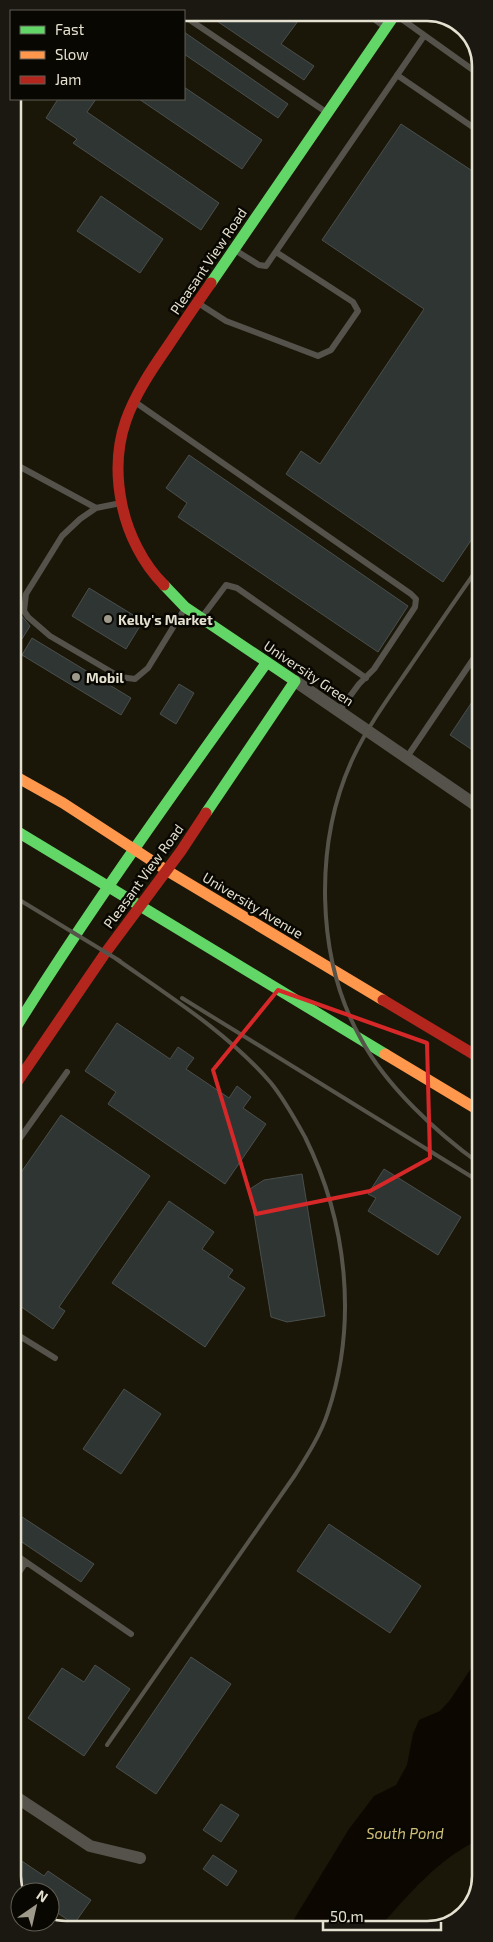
<svg xmlns="http://www.w3.org/2000/svg" width="493" height="1942" viewBox="0 0 493 1942" font-family="'Exo 2',sans-serif">
<style>
.water{fill:#0d0701}
.building{fill:#2f3533;stroke:#4a4f4c}
.lines{fill:none;stroke-linecap:round;stroke-linejoin:round}
.lane{stroke:#54524a;stroke-width:6}
.street{stroke:#54524a;stroke-width:12}
.fast{stroke:#63d668;stroke-width:11}
.slow{stroke:#ff974d;stroke-width:11}
.jam{stroke:#b3261e;stroke-width:11}
.rail{stroke:#56534a;stroke-width:4}
.marked{fill:none;stroke:#d62828;stroke-width:4;stroke-linejoin:round}
.poi-dot{fill:#9e9a8b;stroke:#090701;stroke-width:2}
.labels{text-anchor:middle;dominant-baseline:central;stroke-width:5;stroke-linejoin:round;paint-order:stroke}
.street-label{font-size:14px;fill:#e5e1d1;stroke:#090701}
.poi-label{font-size:14px;font-weight:bold;fill:#e5e1d1;stroke:#090701;text-anchor:start}
.water-label{font-size:15px;font-style:italic;fill:#d0bf7a;stroke:#090701}
.rim{fill:none;stroke:#e5e1d1;stroke-width:2.5}
</style>
<rect width="100%" height="100%" fill="#1a1709"/>
<path class="water" d="M480,1655V1839C438,1859 409,1894 378,1929H288L349,1829L374,1796L396,1785L407,1765L413,1734L419,1720L440,1711L450,1700Z"/>
<path class="building" d="M205,13H304L281,44L314,66L304,80Z
M184,32L288,104L278,118L184,54Z
M184,87L262,140L242,169L139,99H184Z
M58,99H96L87,112L219,203L201,230L73,143L77,139L46,118Z
M401,124L480,176V527L443,582L286,474L301,451L320,464L424,309L322,240Z
M101,196L163,239L140,273L77,231Z
M189,455L408,606L378,652L178,517L187,503L166,488Z
M89,588L143,621L126,649L72,616Z
M13,610L21,615L30,626L22,639L13,634Z
M32,638L131,698L121,715L22,655Z
M179,684L194,693L176,724L160,714Z
M480,690V755L450,735Z
M117,1023L170,1059L178,1047L194,1058L186,1069L229,1098L237,1086L251,1097L243,1108L266,1124L225,1184L108,1104L116,1092L85,1071Z
M61,1115L150,1176L59,1307L65,1311L53,1329L13,1301V1184Z
M384,1169L461,1217L438,1255L368,1211L376,1198L368,1194Z
M302,1174L325,1316L287,1322L271,1317L250,1189L264,1180Z
M169,1201L214,1232L202,1249L233,1270L228,1277L245,1288L205,1347L112,1283Z
M124,1389L161,1414L121,1474L83,1449Z
M13,1511L94,1564L81,1582L13,1536Z
M329,1524L421,1586L390,1633L297,1571Z
M191,1657L231,1684L156,1794L116,1767Z
M95,1665L130,1689L84,1756L28,1718L62,1668L84,1682Z
M221,1804L239,1815L221,1842L203,1830Z
M13,1855L44,1876L48,1871L91,1900L74,1924L50,1908V1892H28L13,1882Z
M213,1855L237,1871L227,1886L203,1869Z"/>
<g class="lines">
<path class="lane" d="M366,13L385,27
M396,15L473,70L480,69
M184,16L326,112
M397,75L480,132
M235,250L259,265L266,266L424,36
M198,303L226,321L318,356L331,350L358,311L353,302L276,252
M135,402L411,594L416,599L415,607L374,669L359,684L339,711
M13,463L96,508
M121,503L96,508L80,519L62,536L26,594L24,611L28,617L50,636L120,677L135,679L148,668L185,608
M202,617L226,585L237,588L366,678
M407,757L480,649
M13,1148L67,1072
M13,1332L55,1358
M13,1553L131,1634
M13,1581L26,1562"/>
<path class="street" d="M295,681L480,808
M13,1795L90,1846L140,1858"/>
<path class="fast" d="M211,283L396,13
M164,585L185,607L295,681L206,813
M13,829L385,1054
M13,1032C92,905 180,784 267,662"/>
<path class="slow" d="M13,775L63,803L166,870L383,1000
M385,1054L480,1111"/>
<path class="jam" d="M164,585C143,564 128,534 122,505C108,439 131,399 168,346C182,325 196,304 211,283
M383,1000L480,1058
M13,1088L106,952L181,851L206,813"/>
<path class="rail" d="M480,565C456,599 433,633 409,668C389,697 368,726 353,758C314,842 315,957 361,1039C386,1086 437,1133 480,1164
M13,896L120,961
M182,998L480,1182
M107,1745L295,1475C307,1456 321,1434 328,1412C358,1322 347,1222 305,1137C295,1119 284,1099 271,1083C228,1033 169,996 115,958"/>
</g>
<path class="marked" d="M278,990L427,1043L430,1158L370,1191L256,1214L213,1070Z"/>
<g class="poi-dot">
<circle cx="108" cy="619" r="5"/>
<circle cx="76" cy="677" r="5"/>
</g>
<g class="labels">
<g class="street-label">
<text transform="translate(208 261) rotate(-56)">Pleasant View Road</text>
<text transform="translate(309 673) rotate(34)">University Green</text>
<text transform="translate(143 876) rotate(-54)">Pleasant View Road</text>
<text transform="translate(253 905) rotate(31)">University Avenue</text>
</g>
<g class="poi-label">
<text x="118" y="619">Kelly's Market</text>
<text x="86" y="677">Mobil</text>
</g>
<g class="water-label">
<text x="405" y="1833">South Pond</text>
</g>
</g>
<path d="M0 0H493V1942H0ZM66 21H427A45 45 0 0 1 472 66V1876A45 45 0 0 1 427 1921H66A45 45 0 0 1 21 1876V66A45 45 0 0 1 66 21Z" fill="#1b1812" fill-rule="evenodd"/>
<path class="rim" d="M66 21H427A45 45 0 0 1 472 66V1876A45 45 0 0 1 427 1921H66A45 45 0 0 1 21 1876V66A45 45 0 0 1 66 21Z"/>
<rect x="10" y="10" width="175" height="90" fill="#090701" stroke="#615e54"/>
<rect x="20" y="26" width="25" height="8" fill="#63d668" stroke="#615e54"/>
<text x="55" y="35" font-size="15" fill="#e5e1d1">Fast</text>
<rect x="20" y="51" width="25" height="8" fill="#ff974d" stroke="#615e54"/>
<text x="55" y="60" font-size="15" fill="#e5e1d1">Slow</text>
<rect x="20" y="76" width="25" height="8" fill="#b3261e" stroke="#615e54"/>
<text x="55" y="85" font-size="15" fill="#e5e1d1">Jam</text>
<g transform="translate(35 1907) rotate(34)"><circle r="24" fill="#090701" stroke="#615e54"/>
<path d="M0-4L9 19L0 12L-9 19Z" fill="#9e9a8b"/>
<text y="-8" font-size="14" font-weight="bold" text-anchor="middle" fill="#e5e1d1">N</text>
</g>
<path d="M323 1922v8h118v-8" fill="none" stroke="#e5e1d1" stroke-width="2.5"/>
<text x="330" y="1922" font-size="15" fill="#e5e1d1" stroke="#090701" stroke-width="4" paint-order="stroke">50 m</text>
</svg>
